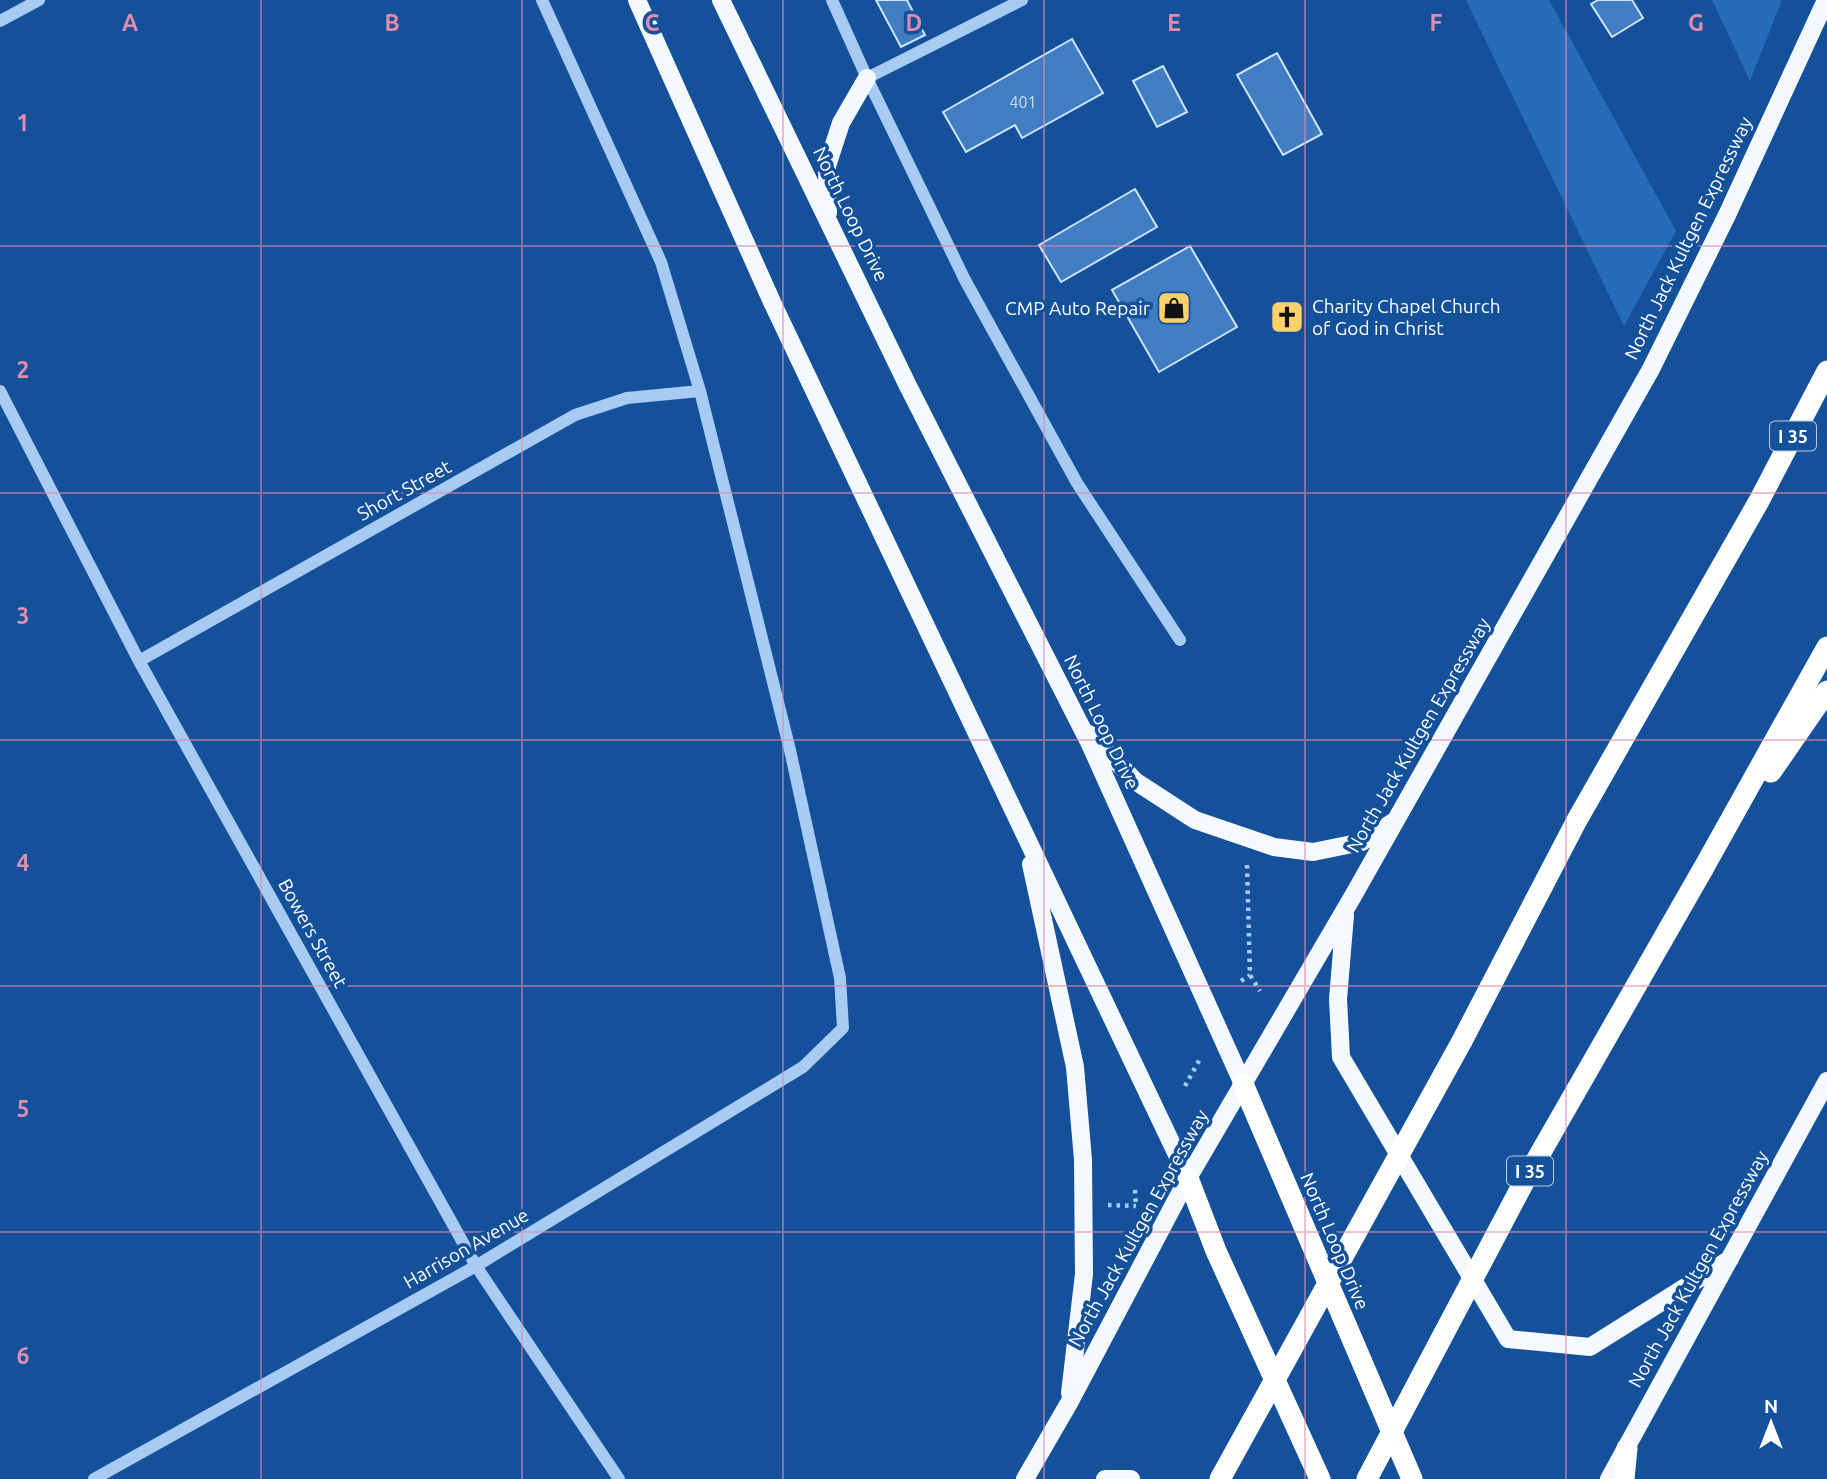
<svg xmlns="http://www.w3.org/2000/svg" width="1827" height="1479" viewBox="0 0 1827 1479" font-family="Ubuntu,sans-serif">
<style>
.green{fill:#276cb8}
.building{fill:#417dc3;stroke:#d0e5fd;stroke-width:2}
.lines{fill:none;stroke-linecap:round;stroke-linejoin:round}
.path{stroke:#a8cbf3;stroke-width:4.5;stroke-dasharray:3.5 5;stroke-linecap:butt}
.minor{stroke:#a8cbf3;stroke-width:12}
.major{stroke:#f4f9ff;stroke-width:18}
.highway{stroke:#fff;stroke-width:21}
.highway-bridge{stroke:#fff;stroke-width:21}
.grid{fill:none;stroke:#e08cad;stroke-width:2;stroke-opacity:0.55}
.labels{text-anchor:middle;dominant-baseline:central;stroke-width:7;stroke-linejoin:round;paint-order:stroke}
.number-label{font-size:16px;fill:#d0def0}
.shield{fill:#14519a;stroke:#b8cbe1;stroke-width:2}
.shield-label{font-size:18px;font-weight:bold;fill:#fff}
.street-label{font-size:19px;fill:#fff;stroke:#14519a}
.poi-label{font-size:19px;fill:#fff;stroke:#14519a;text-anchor:start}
.grid-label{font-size:23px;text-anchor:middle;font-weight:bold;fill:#e08cad;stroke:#14519a;stroke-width:7;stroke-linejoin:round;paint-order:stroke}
</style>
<rect width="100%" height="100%" fill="#14519a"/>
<path class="green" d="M1466,0H1549L1676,231L1624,326Z
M1712,0H1782L1750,81Z"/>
<path class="building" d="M876,0H907L925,35L901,47Z
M1598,0H1632L1643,18L1612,37L1591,4Z
M1072,39L1103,93L1022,138L1015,125L966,152L943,112Z
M1277,53L1322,134L1283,155L1237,75Z
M1163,66L1187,112L1157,127L1133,81Z
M1135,189L1157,227L1061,282L1039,245Z
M1190,246L1237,327L1159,372L1112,290Z"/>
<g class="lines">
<path class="path" d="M1247,865L1250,975L1260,991
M1241,981L1250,975
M1185,1086L1201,1057
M1135,1190L1136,1207
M1108,1205L1136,1206"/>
<path class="minor" d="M832,0L867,78L965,280L1077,483L1180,640
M0,21L39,0
M867,78L1022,0
M0,391L139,661L476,1266L619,1479
M139,661L575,415L627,398L700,391
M94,1479L476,1266L803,1067L843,1028L840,978L790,750L700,391L661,262L542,0"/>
<path class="major" d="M637,0L772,302L1188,1178
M721,0L908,386L1090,744L1243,1084
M828,213L827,166L841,123L867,78
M1090,734L1135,781L1195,820L1274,847L1313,852L1362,842L1393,822
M1031,864L1075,1067L1083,1160L1084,1274L1070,1393
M1345,915L1338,999L1341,1057L1508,1339L1590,1347L1730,1259
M1025,1479L1069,1403L1188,1178L1353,896L1651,369L1727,215L1826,0
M1105,1479H1131
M1609,1479L1827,1081"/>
<path class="highway" d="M1771,772L1827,691
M1703,869L1827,647
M1462,1041L1577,820L1759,501L1827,371
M1243,1084L1412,1479
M1188,1178L1216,1251L1320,1479
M1624,1479L1627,1448"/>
<path class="highway-bridge" d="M1220,1479L1462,1041
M1367,1479L1525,1180L1703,869"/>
</g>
<path class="grid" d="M261,0V1479M522,0V1479M783,0V1479M1044,0V1479M1305,0V1479M1566,0V1479M0,246H1827M0,493H1827M0,740H1827M0,986H1827M0,1232H1827"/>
<defs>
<symbol id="shop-square" viewBox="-11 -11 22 22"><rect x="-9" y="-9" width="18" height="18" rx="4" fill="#ffd16a" stroke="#14519a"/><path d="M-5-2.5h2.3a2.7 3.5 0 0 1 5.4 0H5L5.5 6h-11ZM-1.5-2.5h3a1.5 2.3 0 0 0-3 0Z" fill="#111"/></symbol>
<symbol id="church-square" viewBox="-11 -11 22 22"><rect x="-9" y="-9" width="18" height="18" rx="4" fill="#ffd16a" stroke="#14519a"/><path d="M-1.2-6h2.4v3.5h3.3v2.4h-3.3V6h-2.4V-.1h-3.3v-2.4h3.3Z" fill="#111"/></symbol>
</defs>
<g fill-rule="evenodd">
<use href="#shop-square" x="1155" y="289" width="38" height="38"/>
<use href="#church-square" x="1268" y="298" width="38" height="38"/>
</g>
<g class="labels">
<g class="number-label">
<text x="1023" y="102">401</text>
</g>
<g class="shield">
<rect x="1770" y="421.5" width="46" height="29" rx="5"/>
<rect x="1507" y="1156.5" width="46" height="29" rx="5"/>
</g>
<g class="shield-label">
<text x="1793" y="436">I 35</text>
<text x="1530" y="1171">I 35</text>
</g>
<g class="street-label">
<text transform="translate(851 214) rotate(64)">North Loop Drive</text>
<text transform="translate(1688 238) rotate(-64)">North Jack Kultgen Expressway</text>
<text transform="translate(404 490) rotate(-29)">Short Street</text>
<text transform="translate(1102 722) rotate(64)">North Loop Drive</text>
<text transform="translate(1418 735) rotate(-60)">North Jack Kultgen Expressway</text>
<text transform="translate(313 933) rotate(61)">Bowers Street</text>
<text transform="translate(1138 1228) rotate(-61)">North Jack Kultgen Expressway</text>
<text transform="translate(1335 1241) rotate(67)">North Loop Drive</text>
<text transform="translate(466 1248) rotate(-30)">Harrison Avenue</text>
<text transform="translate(1698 1269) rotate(-61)">North Jack Kultgen Expressway</text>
</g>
<g class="poi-label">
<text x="1312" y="306">Charity Chapel Church<tspan x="1312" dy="22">of God in Christ</tspan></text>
<text x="1150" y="308" text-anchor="end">CMP Auto Repair</text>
</g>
</g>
<g class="grid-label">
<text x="130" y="31">A</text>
<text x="392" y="31">B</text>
<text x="652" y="31">C</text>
<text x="914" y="31">D</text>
<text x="1174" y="31">E</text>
<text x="1436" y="31">F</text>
<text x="1696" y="31">G</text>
<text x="23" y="131">1</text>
<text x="23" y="378">2</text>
<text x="23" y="624">3</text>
<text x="23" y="871">4</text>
<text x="23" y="1117">5</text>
<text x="23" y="1364">6</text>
</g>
<g transform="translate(1771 1423)" stroke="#14519a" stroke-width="5" paint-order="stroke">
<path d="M0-5L12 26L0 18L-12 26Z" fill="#ffffff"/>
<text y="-10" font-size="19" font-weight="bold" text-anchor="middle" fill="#ffffff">N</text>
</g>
</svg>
